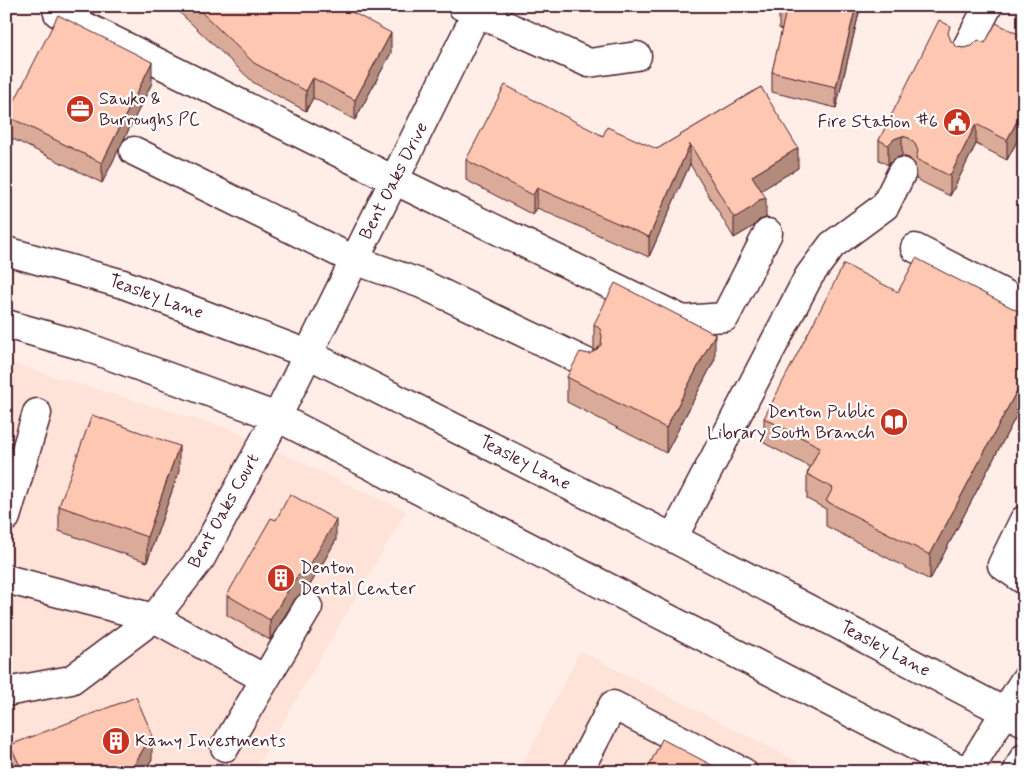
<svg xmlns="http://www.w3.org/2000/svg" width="1030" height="778" viewBox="0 0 1030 778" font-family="Mynerve,sans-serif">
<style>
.built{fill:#ffe2d8}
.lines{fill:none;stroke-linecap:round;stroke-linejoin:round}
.minor-casing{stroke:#4a1f2b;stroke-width:31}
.major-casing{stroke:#4a1f2b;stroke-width:31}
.minor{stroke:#fff;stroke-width:28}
.major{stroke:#fff;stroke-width:28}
.wall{fill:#daab98;stroke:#4a1f2b}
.shaded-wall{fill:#b28b7c;stroke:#4a1f2b}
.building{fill:#fec7b1;stroke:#4a1f2b}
.labels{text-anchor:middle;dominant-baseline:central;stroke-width:4.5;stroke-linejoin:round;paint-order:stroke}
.poi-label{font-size:18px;fill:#4a1f2b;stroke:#fff;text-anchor:start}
.street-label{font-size:18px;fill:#4a1f2b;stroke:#fff}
</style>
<rect width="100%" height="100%" fill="#ffeee8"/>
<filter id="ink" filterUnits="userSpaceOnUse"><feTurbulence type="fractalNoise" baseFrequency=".02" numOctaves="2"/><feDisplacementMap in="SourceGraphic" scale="10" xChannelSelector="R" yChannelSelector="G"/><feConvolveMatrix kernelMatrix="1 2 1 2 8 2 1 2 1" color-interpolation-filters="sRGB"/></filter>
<g filter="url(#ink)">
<path class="built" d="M6,362L226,428L406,511L254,772H6Z
M580,651L818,772H519Z"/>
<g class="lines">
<defs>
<path id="minor" d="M56,6L58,13L394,180L683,320L725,317L768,233
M462,6L589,63L637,56
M964,53L988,6
M134,151L354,260L422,284L587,363
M915,248L1024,304
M6,517L37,413
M1024,520L1002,565L1024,580
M673,538L809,276L832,245L885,206L902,172
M6,579L154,618L265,679
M6,692L71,680L154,618L201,558L277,417L480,6
M225,747L308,607
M578,772L613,705L743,772
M968,772L1024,681
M1017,772L1024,758"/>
<path id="major" d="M6,251L123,284L308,354L673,538L1024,722
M6,324L84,346L277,417L966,772"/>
</defs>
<use href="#minor" class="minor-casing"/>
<use href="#major" class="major-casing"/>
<use href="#minor" class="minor"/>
<use href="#major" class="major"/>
</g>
<path class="wall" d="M178,6H301L304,9L391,53L355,120L313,98L306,111L254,83L178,11Z
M859,6V13L836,108L772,92V72L782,30L779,29V9Z
M1024,37V128L1007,160L976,144L950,196L916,179L915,164L909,158L902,156L894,159L888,165L879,160V140L950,39L951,41L957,47L964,48L985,43Z
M152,83L102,183L7,136V116Z
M761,87L798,168L761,190L766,218L759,220L754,226L734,238L690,164L649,257L537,208L533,215L466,180V160L603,136L657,149Z
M1024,314V401L930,580L826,526V509L807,499V474L810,467L764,443V418Z
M594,324L715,359L666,453L567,402V377L596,351L594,349Z
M179,471L147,562L59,531V506Z
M276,520L336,540L306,592L300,594L295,599L270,640L227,615V595Z
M10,745L152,759L144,772H11L10,770Z"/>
<path class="shaded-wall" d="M856,6H859V13L836,108V87Z
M391,33V53L355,120V100Z
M152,62V83L102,183V163Z
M313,78V98L306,111V91Z
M1024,108V128L1007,160V140Z
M976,124V144L950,196V176Z
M902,136V156L894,159L888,165V145L894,139Z
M690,144V164L649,257V237Z
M798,148V168L752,196V176Z
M537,188V208L533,215V195Z
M766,198V218L759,220L754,226L734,238V218L759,200Z
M715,334V359L666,453V428Z
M1024,377V401L930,580V555Z
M179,446V471L147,562V537Z
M336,520V540L306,592L300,594L295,599L270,640V620L295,579L300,574Z
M152,734V759L144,772H130Z"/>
<path class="building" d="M195,6H301L304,9L305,6H341L391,33L355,100L313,78L306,91L254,63Z
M779,6H856L836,87L772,72L786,11L779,9Z
M58,15L152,62L102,163L7,116Z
M939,20L950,26L948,33L951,41L957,47L964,48L972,46L978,40L985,43L996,23L1024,37V108L1007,140L976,124L950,176L916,159L918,151L915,144L909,138L902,136L894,139L888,145L879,140Z
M505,85L603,136L607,127L657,149L761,87L798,148L752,176L766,198L759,200L754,206L734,218L690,144L649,237L537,188L533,195L466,160Z
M916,258L1024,314V377L930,555L826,501L833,488L807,474L820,447L764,418L844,264L898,292Z
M615,283L715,334L666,428L567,377L580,352L589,354L595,351L601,345L602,336L600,329L594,324Z
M92,415L179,446L147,537L59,506Z
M290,494L336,520L306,572L300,574L295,579L270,620L227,595L271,518L276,520Z
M136,697L152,734L130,772H23L10,745Z
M662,739L725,772H646Z"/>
</g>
<defs>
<symbol id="office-disc" viewBox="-11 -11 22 22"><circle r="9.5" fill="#c8321e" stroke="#fff"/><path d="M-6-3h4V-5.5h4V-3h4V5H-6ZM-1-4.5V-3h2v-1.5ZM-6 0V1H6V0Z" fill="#fff"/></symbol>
<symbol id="civic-disc" viewBox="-11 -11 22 22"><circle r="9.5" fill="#c8321e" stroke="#fff"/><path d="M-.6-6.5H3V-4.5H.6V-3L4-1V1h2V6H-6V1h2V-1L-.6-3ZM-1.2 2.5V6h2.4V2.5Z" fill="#fff"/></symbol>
<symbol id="library-disc" viewBox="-11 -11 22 22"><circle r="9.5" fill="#c8321e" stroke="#fff"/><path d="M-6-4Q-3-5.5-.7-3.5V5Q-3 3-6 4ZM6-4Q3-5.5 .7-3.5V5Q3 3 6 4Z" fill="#fff"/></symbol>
<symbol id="building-disc" viewBox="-11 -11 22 22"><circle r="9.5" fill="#c8321e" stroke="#fff"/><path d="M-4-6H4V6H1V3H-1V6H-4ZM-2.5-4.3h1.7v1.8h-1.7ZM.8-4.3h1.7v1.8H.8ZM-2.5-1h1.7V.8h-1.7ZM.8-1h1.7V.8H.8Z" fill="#fff"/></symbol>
</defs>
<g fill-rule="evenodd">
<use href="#office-disc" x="64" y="93" width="32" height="32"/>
<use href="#civic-disc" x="941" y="106" width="32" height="32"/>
<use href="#library-disc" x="878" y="406" width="32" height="32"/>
<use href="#building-disc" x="265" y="562" width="32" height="32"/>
<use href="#building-disc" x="100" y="725" width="32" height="32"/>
</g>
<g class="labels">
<g class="poi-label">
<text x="99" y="99">Sawko &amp;<tspan x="99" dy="21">Burroughs PC</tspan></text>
<text x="938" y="122" text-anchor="end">Fire Station #6</text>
<text x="875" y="412" text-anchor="end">Denton Public<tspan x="875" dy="21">Library South Branch</tspan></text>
<text x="300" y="568">Denton<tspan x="300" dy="21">Dental Center</tspan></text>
<text x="135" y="741">Kamy Investments</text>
</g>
<g class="street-label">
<text transform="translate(394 181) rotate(-63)">Bent Oaks Drive</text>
<text transform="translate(156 297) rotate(20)">Teasley Lane</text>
<text transform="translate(525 463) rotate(27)">Teasley Lane</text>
<text transform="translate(224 511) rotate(-61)">Bent Oaks Court</text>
<text transform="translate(885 649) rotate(28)">Teasley Lane</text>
</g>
</g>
<rect width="1030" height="778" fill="none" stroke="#fff" stroke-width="25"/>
<rect x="12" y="12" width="1005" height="753" fill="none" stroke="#4a1f2b" stroke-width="2" filter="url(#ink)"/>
</svg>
